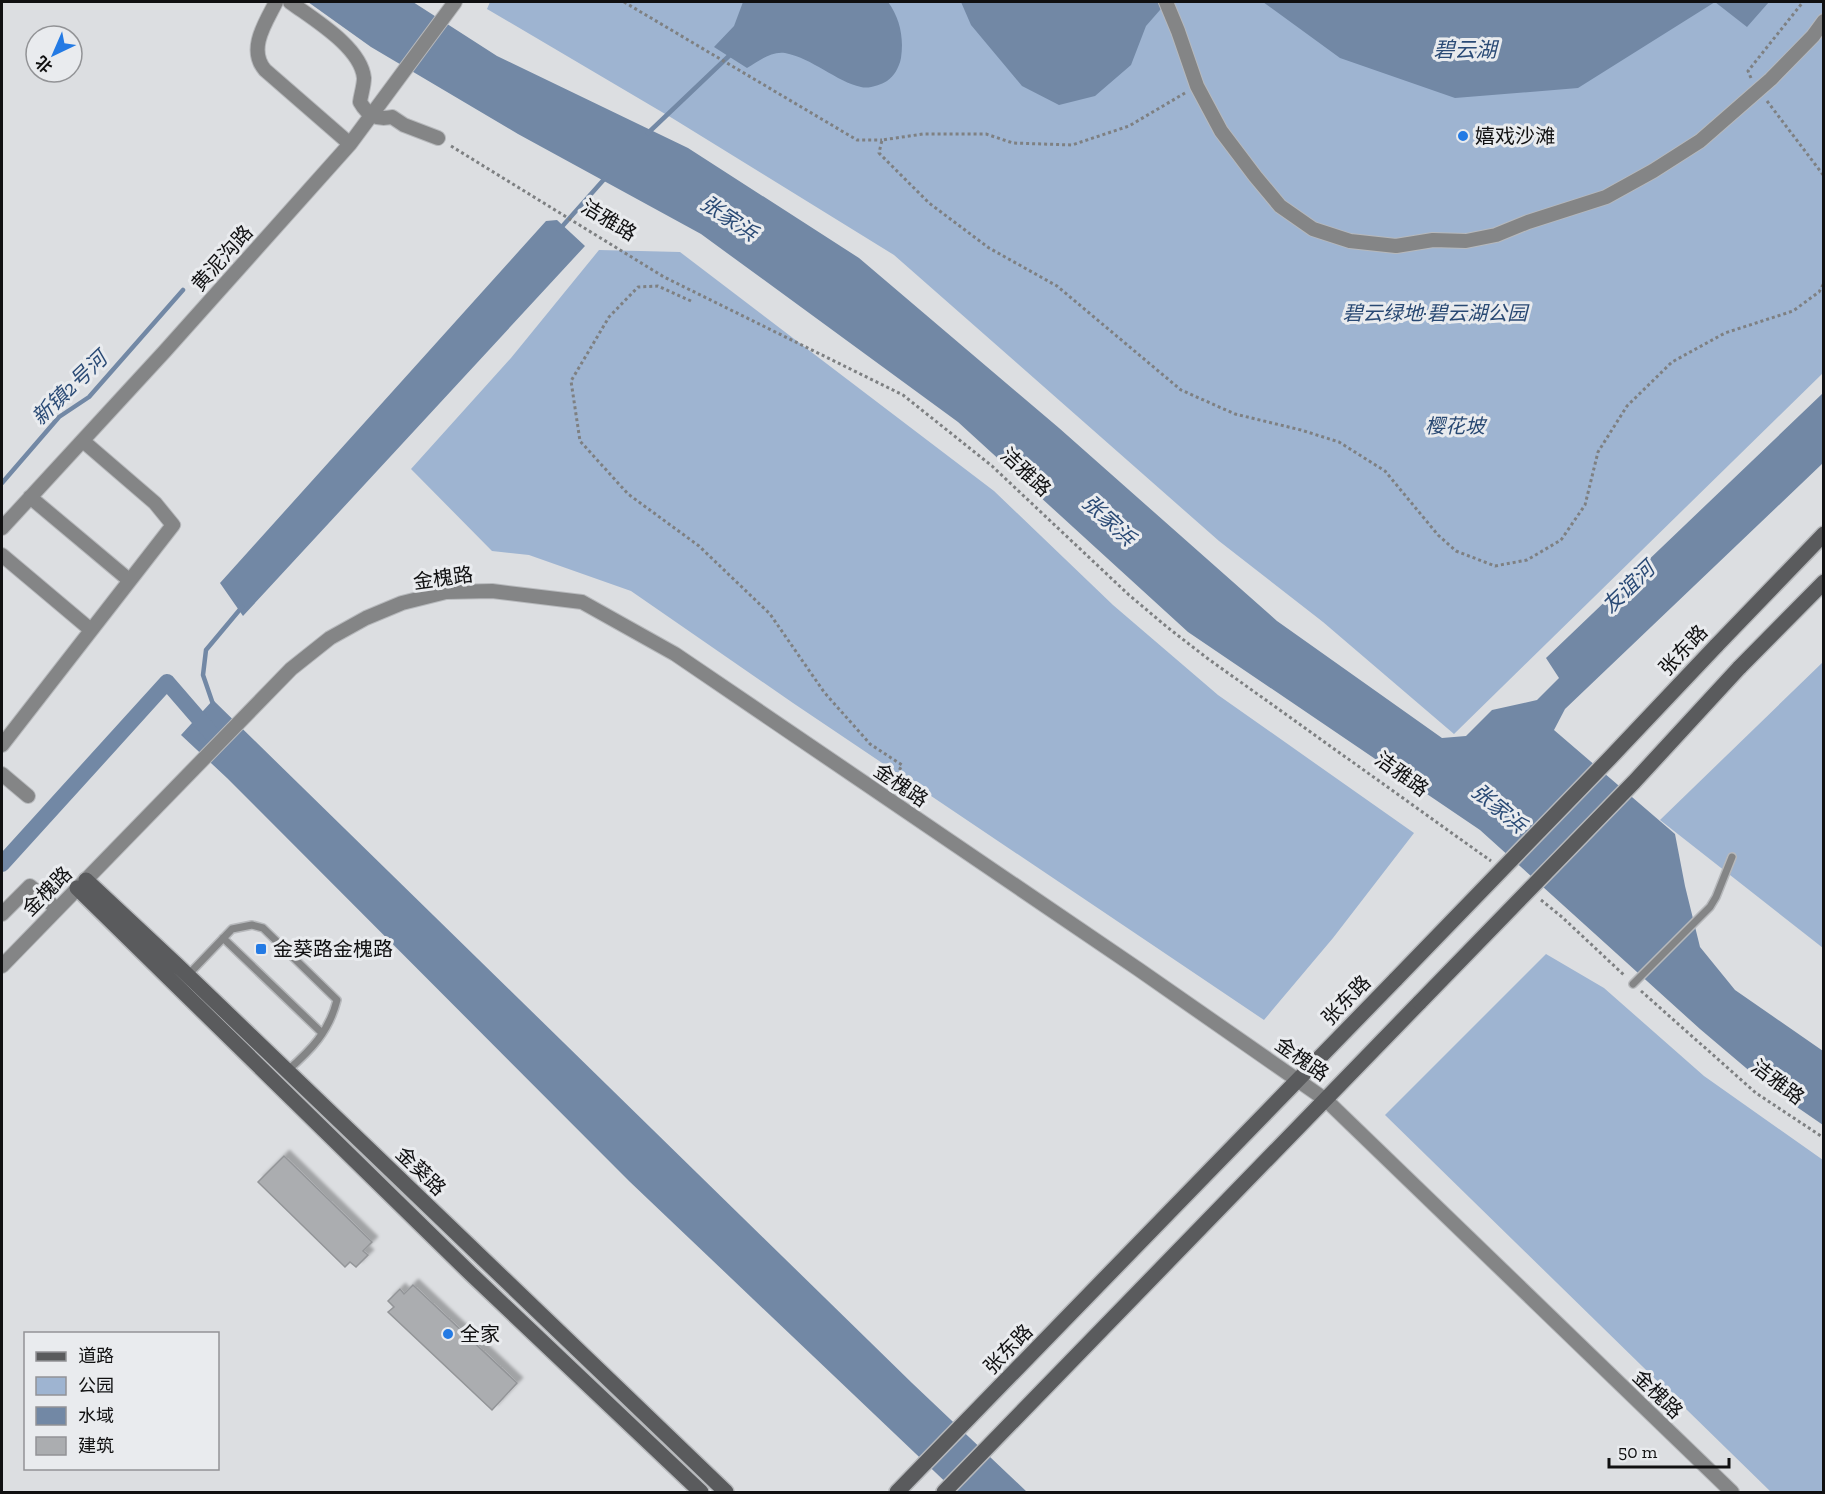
<svg xmlns="http://www.w3.org/2000/svg" width="1825" height="1494" viewBox="0 0 1825 1494" font-family="'Zilla Slab','Noto Sans SC',serif">
<style>
.green{fill:#9eb4d1}
.water{fill:#7288a5}
.lines{fill:none;stroke-linecap:round;stroke-linejoin:round}
.stream{stroke:#7288a5;stroke-width:4.5}
.canal{stroke:#7288a5;stroke-width:16}
.building{fill:#abadb0;stroke:#939598;stroke-width:1.5;filter:url(#shadow)}
.lane-casing{stroke:#b7b9bc;stroke-width:10}
.street-casing{stroke:#b7b9bc;stroke-width:16}
.secondary-casing{stroke:#b7b9bc;stroke-width:18}
.path{stroke:#7e8082;stroke-width:3;stroke-dasharray:3 3;stroke-linecap:butt}
.lane{stroke:#848586;stroke-width:7}
.street{stroke:#848586;stroke-width:14}
.secondary{stroke:#5a5b5d;stroke-width:15}
.secondary-bridge-casing{stroke:#b7b9bc;stroke-width:18;stroke-linecap:butt}
.secondary-bridge{stroke:#5a5b5d;stroke-width:15}
.poi-dot{fill:#237ae4;stroke:#e9ebee;stroke-width:2}
.labels{text-anchor:middle;dominant-baseline:central;stroke-width:6;stroke-linejoin:round;paint-order:stroke}
.poi-label{font-size:20px;fill:#101011;stroke:#e9ebee;text-anchor:start}
.street-label{font-size:20px;fill:#101011;stroke:#e9ebee}
.park-label{font-size:20px;font-style:italic;fill:#294973;stroke:#e9ebee}
.water-label{font-size:21px;font-style:italic;fill:#2a4a75;stroke:#e9ebee}
</style>
<defs>
<filter id="shadow"><feDropShadow dx="5.5" dy="-5.5" stdDeviation="1.5" flood-color="#0004"/></filter>
</defs>
<rect width="100%" height="100%" fill="#dcdee1"/>
<path class="green" d="M490,2H1823V373L1454,734L1323,622L1219,541L894,255L672,118L487,9Z
M599,250L680,252L994,491L1113,605L1218,695L1414,833L1333,938L1264,1020L793,703L631,591L529,555L492,551L411,469L511,358Z
M1823,662V948L1660,820Z
M1546,954L1604,988L1704,1076L1823,1160V1492H1771L1385,1115Z"/>
<path class="water" d="M308,2H413L497,56L688,148L859,258L1059,428L1277,621L1442,738L1466,736L1492,710L1537,700L1559,678L1546,658L1823,393V463L1565,709L1554,730L1675,834L1685,886L1700,947L1735,990L1823,1051V1125L1772,1090L1700,1029L1480,830L1188,632L958,422L701,234L518,134L371,47Z
M743,2H888C900,18 904,38 901,58C899,68 894,76 887,81C880,85 869,89 861,87C837,82 812,58 785,53C771,51 759,61 747,68L714,47L734,26Z
M961,2H1167L1146,26L1131,65L1095,96L1059,105L1022,86L971,25Z
M1263,2H1262H1769L1747,27L1715,2L1578,88L1455,98L1340,58Z
M557,220L585,246L243,616L220,583L546,221Z
M213,700L912,1383L1027,1492H956L629,1181L227,778L181,735Z"/>
<g class="lines">
<path class="stream" d="M648,133L731,54
M559,230L607,176
M2,483L59,417L89,397L183,290
M214,707L203,675L206,650L242,607"/>
<path class="canal" d="M2,864L167,682L212,734"/>
</g>
<path class="building" d="M284,1156L372,1242L363,1251L368,1255L356,1267L350,1262L345,1267L258,1182Z
M413,1285L517,1383L492,1410L388,1312L394,1307L388,1301L400,1289L404,1294Z"/>
<g class="lines">
<defs>
<path id="lane" d="M223,938L322,1033
M188,975L232,929L252,925L263,928L337,1000C329,1032 311,1050 287,1071
M1633,984L1710,907L1716,897L1732,857"/>
<path id="street" d="M276,2C266,22 247,49 265,70L350,144
M290,2C313,19 361,47 364,78C364,86 361,94 360,102C368,116 377,120 392,117L404,125L438,138
M1166,2L1178,31L1197,86L1221,131L1255,176L1280,206L1313,229L1350,241L1396,246L1433,240L1466,241L1496,235L1528,222L1606,197L1653,171L1700,141L1771,79L1813,36L1824,21
M30,497L129,580
M2,528L165,351L350,144L455,2
M2,555L91,630
M2,745L173,525L155,503L83,441
M2,774L28,796
M2,914L30,886L57,909
M2,966L291,669L330,638L366,618L402,603L446,592L492,591L582,602L675,654L1138,969L1326,1100L1732,1492"/>
<path id="secondary" d="M1716,646L1824,534
M1739,668L1824,582
M86,880L177,965L726,1492
M77,888L471,1274L701,1492
M897,1492L1396,979
M944,1492L1420,1002"/>
</defs>
<use href="#lane" class="lane-casing"/>
<use href="#street" class="street-casing"/>
<use href="#secondary" class="secondary-casing"/>
<path class="path" d="M624,2L857,140H882
M1751,78L1748,71L1803,2
M1185,93L1129,126L1072,145L1013,143L986,134H923L882,140L879,153L929,203L989,248L1057,286L1181,390L1235,414L1301,430L1339,442L1385,471L1438,535L1456,551L1495,566L1527,560L1561,540L1585,505L1598,452L1627,406L1672,362L1725,333L1793,311L1819,292L1824,283
M1767,101L1824,176
M451,146L664,277L903,395L992,466L1129,595L1167,627L1207,658L1491,861
M691,301L658,286L638,287L609,317L571,381L580,441L628,494L699,546L770,614L824,692L870,744L902,765L892,784
M1541,900L1562,917L1625,976
M1641,991L1756,1093L1824,1138"/>
<use href="#lane" class="lane"/>
<use href="#street" class="street"/>
<use href="#secondary" class="secondary"/>
<defs>
<path id="secondary-bridge" d="M1396,979L1610,758L1716,646
M1420,1002L1634,782L1739,668"/>
</defs>
<use href="#secondary-bridge" class="secondary-bridge-casing"/>
<use href="#secondary-bridge" class="secondary-bridge"/>
</g>
<g class="poi-dot">
<circle cx="1463" cy="136" r="6"/>
<rect x="255" y="943" width="12" height="12" rx="3"/>
<circle cx="448" cy="1334" r="6"/>
</g>
<g class="labels">
<g class="poi-label">
<text x="1475" y="136">嬉戏沙滩</text>
<text x="273" y="949">金葵路金槐路</text>
<text x="460" y="1334">全家</text>
</g>
<g class="street-label">
<text transform="translate(609 220) rotate(31)">洁雅路</text>
<text transform="translate(222 258) rotate(-48)">黄泥沟路</text>
<text transform="translate(1026 472) rotate(43)">洁雅路</text>
<text transform="translate(443 578) rotate(-8)">金槐路</text>
<text transform="translate(1683 650) rotate(-47)">张东路</text>
<text transform="translate(1402 774) rotate(36)">洁雅路</text>
<text transform="translate(901 785) rotate(34)">金槐路</text>
<text transform="translate(47 891) rotate(-45)">金槐路</text>
<text transform="translate(1346 1000) rotate(-46)">张东路</text>
<text transform="translate(1302 1059) rotate(35)">金槐路</text>
<text transform="translate(1778 1082) rotate(37)">洁雅路</text>
<text transform="translate(421 1171) rotate(44)">金葵路</text>
<text transform="translate(1008 1349) rotate(-46)">张东路</text>
<text transform="translate(1658 1394) rotate(44)">金槐路</text>
</g>
<g class="park-label">
<text x="1435" y="313">碧云绿地·碧云湖公园</text>
<text x="1455" y="426">樱花坡</text>
</g>
<g class="water-label">
<text x="1465" y="49">碧云湖</text>
<text transform="translate(729 218) rotate(34)">张家浜</text>
<text transform="translate(69 388) rotate(-44)">新镇2号河</text>
<text transform="translate(1109 520) rotate(43)">张家浜</text>
<text transform="translate(1628 587) rotate(-44)">友谊河</text>
<text transform="translate(1499 808) rotate(40)">张家浜</text>
</g>
</g>
<rect width="1825" height="1494" fill="none" stroke="#101011" stroke-width="6"/>
<rect x="24" y="1332" width="195" height="138" fill="#e9ebee" stroke="#929396" stroke-width="1.5"/>
<rect x="36" y="1352" width="30" height="9" fill="#5a5b5d" stroke="#929396" stroke-width="1.5"/>
<text x="78" y="1362" font-size="18" fill="#101011">道路</text>
<rect x="36" y="1377" width="30" height="18" fill="#9eb4d1" stroke="#929396" stroke-width="1.5"/>
<text x="78" y="1392" font-size="18" fill="#101011">公园</text>
<rect x="36" y="1407" width="30" height="18" fill="#7288a5" stroke="#929396" stroke-width="1.5"/>
<text x="78" y="1422" font-size="18" fill="#101011">水域</text>
<rect x="36" y="1437" width="30" height="18" fill="#abadb0" stroke="#929396" stroke-width="1.5"/>
<text x="78" y="1452" font-size="18" fill="#101011">建筑</text>
<g transform="translate(54 54) rotate(224)"><circle r="28" fill="#e9ebee" stroke="#929396" stroke-width="1.5"/>
<path d="M0-4.5L10 22L0 15L-10 22Z" fill="#237ae4"/>
<text y="-9" font-size="16" font-weight="bold" text-anchor="middle" fill="#101011">北</text>
</g>
<path d="M1609 1458v9h120v-9" fill="none" stroke="#101011" stroke-width="3"/>
<text x="1618" y="1458" font-size="18" fill="#101011" stroke="#e9ebee" stroke-width="4.5" paint-order="stroke">50 m</text>
</svg>
